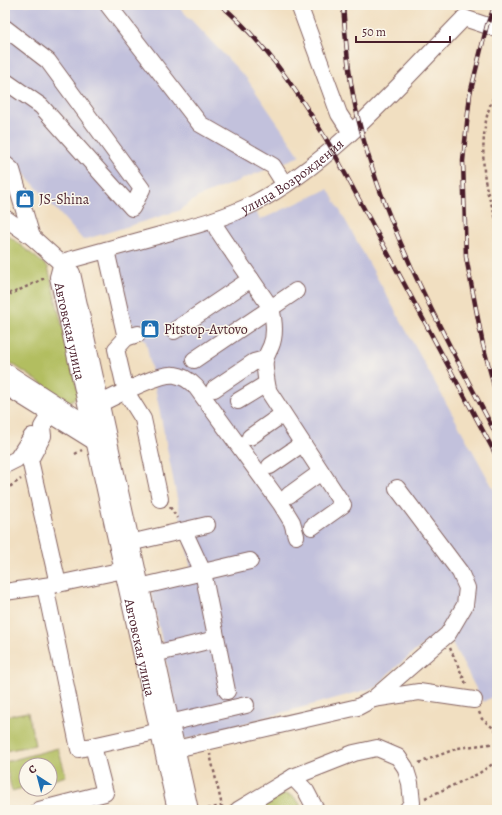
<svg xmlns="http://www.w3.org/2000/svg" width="502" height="815" viewBox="0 0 502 815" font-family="Alegreya,serif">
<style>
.industrial{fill:#c2c1dc}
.green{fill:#b2be60;stroke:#7e6e46}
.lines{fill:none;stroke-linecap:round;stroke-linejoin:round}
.minor-casing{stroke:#846260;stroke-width:18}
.path{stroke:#846260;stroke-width:2.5;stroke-dasharray:3 3;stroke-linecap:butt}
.minor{stroke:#fff;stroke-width:16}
.rail-casing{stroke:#4a1f2b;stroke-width:4.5}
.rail{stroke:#fbf7ec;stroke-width:3;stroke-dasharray:9;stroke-linecap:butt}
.labels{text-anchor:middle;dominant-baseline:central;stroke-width:3;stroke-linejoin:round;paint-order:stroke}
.street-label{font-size:14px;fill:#4a1f2b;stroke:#fbf7ec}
.poi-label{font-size:14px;fill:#4a1f2b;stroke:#fbf7ec;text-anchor:start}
</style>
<rect width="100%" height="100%" fill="#fbf7ec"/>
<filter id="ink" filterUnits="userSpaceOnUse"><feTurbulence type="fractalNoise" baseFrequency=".025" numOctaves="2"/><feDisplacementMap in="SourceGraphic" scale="8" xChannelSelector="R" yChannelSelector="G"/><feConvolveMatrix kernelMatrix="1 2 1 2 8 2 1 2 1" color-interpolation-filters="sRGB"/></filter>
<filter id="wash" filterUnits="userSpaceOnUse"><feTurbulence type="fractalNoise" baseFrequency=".012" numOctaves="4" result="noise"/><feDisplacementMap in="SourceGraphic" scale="16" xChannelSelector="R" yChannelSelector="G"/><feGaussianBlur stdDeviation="0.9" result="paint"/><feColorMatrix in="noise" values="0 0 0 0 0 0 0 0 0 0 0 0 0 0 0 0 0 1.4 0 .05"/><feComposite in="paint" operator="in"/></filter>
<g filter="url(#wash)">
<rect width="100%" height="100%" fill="#f1dfc1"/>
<path class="industrial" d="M5,5H177L247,79L300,156L198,197L178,211L83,240L5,152Z
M328,189L497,495V672L494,673L497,679V694L483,702L444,627L388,674L377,687L183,740L151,590L193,579L146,342L126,315L112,254L256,212L260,220Z"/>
<path class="green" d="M5,233L48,267L79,396L69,402L5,359Z
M28,712L35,745L5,751V716Z
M58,748L66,776L50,781V765H26V787L12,791L5,762Z
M279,794C291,793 299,798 302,810H256Z"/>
</g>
<g filter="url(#ink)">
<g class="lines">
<defs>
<g id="minor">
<path d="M108,5L200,124L273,166L285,185"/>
<path d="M299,5L339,114L350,131"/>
<path d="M464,18L497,29"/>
<path d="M5,28L48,61L142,189L132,208L41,106L5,81"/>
<path d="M5,164L12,170L32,237"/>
<path d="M5,218L32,237L72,273L190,810"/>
<path d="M214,220L217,229L231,250"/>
<path d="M106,250L126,338"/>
<path d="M233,253L271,308C274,320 276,334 271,346C269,351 266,355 265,361C264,366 267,387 269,392L343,505L312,527"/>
<path id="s1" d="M62,262L58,277L176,810"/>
<path id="s2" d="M62,262C96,253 130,243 164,234C194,226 225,218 253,204C335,161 400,83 464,18"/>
<path d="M174,331L251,279"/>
<path d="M138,334L126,338L116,349L126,392L143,419L160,499"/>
<path d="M194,360L296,291"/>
<path d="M5,371L95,429"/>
<path d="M5,386L95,442L100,443"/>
<path d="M214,389L254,362L265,359"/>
<path d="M238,401L266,384"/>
<path d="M101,403C117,396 159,372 175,375C184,376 190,381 196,387L281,504L292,522L296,536"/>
<path d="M50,414L42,427L43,436L30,460L58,584"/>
<path d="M250,437L283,414"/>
<path d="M5,463L7,464L17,459L32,436"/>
<path d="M270,466L302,444"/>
<path d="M289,495L321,472"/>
<path d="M184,531L203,572L227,691"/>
<path d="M121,545L207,525"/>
<path d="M45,586L79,749L169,729"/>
<path d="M131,589L250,561"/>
<path d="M5,592L58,584L133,568"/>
<path d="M146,656L216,639"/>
<path d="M373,699L419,692L474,700"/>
<path d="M161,725L246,705"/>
<path d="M167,751L358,707L373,699L448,634L465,605L467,588L460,572L397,488"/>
<path d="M293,777L306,791L316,810"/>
<path d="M39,810L105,793L93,746"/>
<path d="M238,810L293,777L354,753L377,748L398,757L405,767L410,783L412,803L407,810"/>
</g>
</defs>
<use href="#minor" class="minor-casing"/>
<path class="path" d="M497,93C481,111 481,167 487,190C490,203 497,216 497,229
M5,288L11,294L45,278
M75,454L82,450
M5,490L21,479
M170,507L177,518
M450,648L467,686
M479,712L482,719L497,731
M419,763L458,748L497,743
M425,798L478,774L497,761
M202,810L222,806L210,754"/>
<use href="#minor" class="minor"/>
<defs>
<path id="rail" d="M221,5C268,45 301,97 332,149L497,457
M343,5C346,44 349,84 359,122C385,229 446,339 497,436
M495,5L487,25L470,94L463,161L466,257L483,345L497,397"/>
</defs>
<use href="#rail" class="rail-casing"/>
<use href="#rail" class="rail"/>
</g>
</g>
<defs>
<symbol id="shop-square" viewBox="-11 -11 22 22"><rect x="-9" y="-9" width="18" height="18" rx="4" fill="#1f6fb2" stroke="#fbf7ec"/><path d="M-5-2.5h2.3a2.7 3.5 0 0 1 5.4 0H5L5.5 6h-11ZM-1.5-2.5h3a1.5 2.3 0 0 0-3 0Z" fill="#fff"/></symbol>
</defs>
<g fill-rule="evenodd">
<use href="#shop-square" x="14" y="188" width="22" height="22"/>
<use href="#shop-square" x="139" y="318" width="22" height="22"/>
</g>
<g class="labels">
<g class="street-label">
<text stroke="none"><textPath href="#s2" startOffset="248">улица Возрождения</textPath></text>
<text stroke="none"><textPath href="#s1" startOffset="71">Автовская улица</textPath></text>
<text stroke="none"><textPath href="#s1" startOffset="395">Автовская улица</textPath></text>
</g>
<g class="poi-label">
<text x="39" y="199">JS-Shina</text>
<text x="164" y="329">Pitstop-Avtovo</text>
</g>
</g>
<rect width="502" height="815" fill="none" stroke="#fbf7ec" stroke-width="20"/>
<g transform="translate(38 777) rotate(324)"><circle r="19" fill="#fbf7ec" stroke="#b4a19f"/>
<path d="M0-3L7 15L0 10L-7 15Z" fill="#1f6fb2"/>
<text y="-6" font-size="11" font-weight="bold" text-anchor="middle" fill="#4a1f2b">С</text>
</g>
<path d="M356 36v6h94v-6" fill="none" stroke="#4a1f2b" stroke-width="2"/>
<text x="362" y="36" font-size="12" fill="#4a1f2b" stroke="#fbf7ec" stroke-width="3" paint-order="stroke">50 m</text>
</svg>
